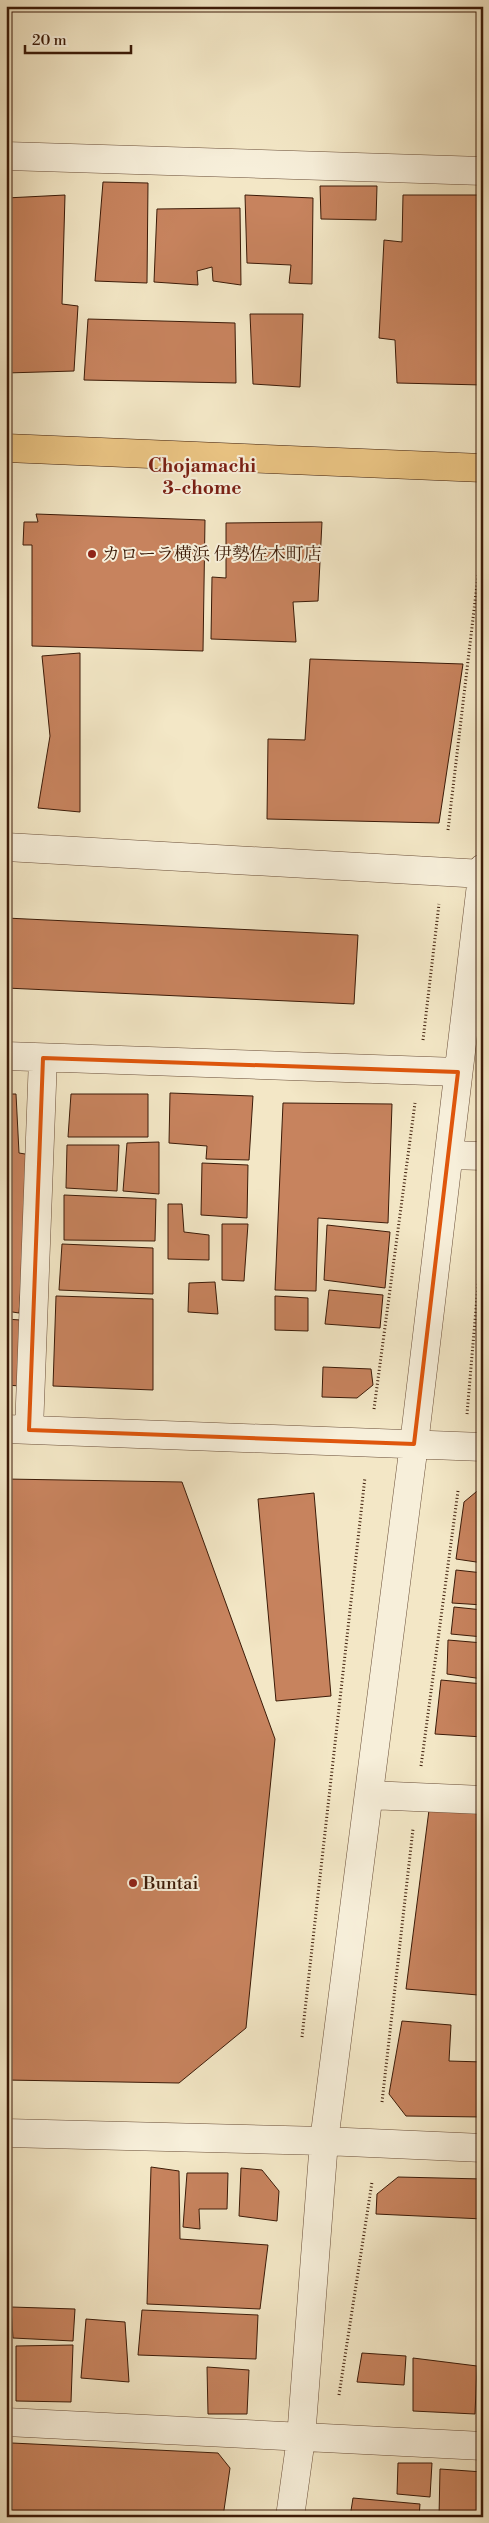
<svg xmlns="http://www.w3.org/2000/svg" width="489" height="2523" viewBox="0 0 489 2523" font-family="'Libre Bodoni','Noto Serif JP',serif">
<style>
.building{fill:#c7835e;stroke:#3c1b08}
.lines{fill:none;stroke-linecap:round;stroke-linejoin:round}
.minor-casing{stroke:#6a4e38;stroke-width:29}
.major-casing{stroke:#3c1b08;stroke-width:29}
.path{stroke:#3c1b08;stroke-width:3;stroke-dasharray:1 2.5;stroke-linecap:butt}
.minor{stroke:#f7efda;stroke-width:28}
.major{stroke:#eac483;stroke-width:28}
.marked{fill:none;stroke:#df560c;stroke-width:4;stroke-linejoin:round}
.poi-dot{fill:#8f2418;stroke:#f7efda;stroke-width:2}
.labels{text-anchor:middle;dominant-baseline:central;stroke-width:4;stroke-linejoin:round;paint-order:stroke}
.poi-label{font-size:18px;fill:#3c1b08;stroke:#f7efda;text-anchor:start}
.neighbourhood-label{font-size:19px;font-weight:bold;fill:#7a1f14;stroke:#f7efda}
</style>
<rect width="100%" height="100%" fill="#f3e7c6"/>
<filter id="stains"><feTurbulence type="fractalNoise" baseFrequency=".004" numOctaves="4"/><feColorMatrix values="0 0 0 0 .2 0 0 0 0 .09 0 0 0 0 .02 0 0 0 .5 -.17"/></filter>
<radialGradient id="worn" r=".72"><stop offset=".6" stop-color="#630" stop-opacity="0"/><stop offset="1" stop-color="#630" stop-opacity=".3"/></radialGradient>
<path class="building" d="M456,6H483V13Z
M103,182L148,183L147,283L95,281Z
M320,186H377L376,220L321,219Z
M65,195L62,304L78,306L74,371L6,373V198Z
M245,195L313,198L312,284L289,283L291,265L247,263Z
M403,195H483V385L397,383L395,340L379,338L384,240L402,242Z
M240,208L241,285L213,281L212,267L197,271L198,285L154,282L157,209Z
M250,314H303L300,387L253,384Z
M88,319L235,323L236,383L84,380Z
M36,514L205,520L203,651L32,646V545H23L24,522H38Z
M322,522L318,601L293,602L296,642L211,639L212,577L226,578V523Z
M80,653V812L38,808L50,736L42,656Z
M310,659L463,664L439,823L267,819L268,739L305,740Z
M6,918L358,935L354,1004L6,988Z
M170,1093L253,1096L249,1160L206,1159L207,1146L169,1143Z
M6,1094H16L19,1153L31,1155L19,1313L6,1311Z
M71,1094H148V1137H68Z
M283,1103L392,1104L388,1223L318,1218L316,1291L275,1290Z
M159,1142V1194L123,1191L127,1143Z
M67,1145H119L117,1191L66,1188Z
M202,1163L248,1165L247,1218L201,1215Z
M64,1195L156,1199L155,1241L64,1240Z
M168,1204H182L184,1232L209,1235V1260L168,1259Z
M222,1224H248L244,1281L222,1280Z
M327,1225L390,1232L385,1288L324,1280Z
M62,1244L153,1248V1294L59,1290Z
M215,1282L218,1314L188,1312L189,1283Z
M329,1290L383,1295L380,1328L325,1324Z
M56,1296L153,1299V1390L53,1386Z
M275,1296L308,1298V1331L275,1330Z
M6,1319L20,1320V1386L6,1385Z
M323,1367L371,1369L373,1385L357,1398L322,1397Z
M6,1479L182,1482L275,1739L246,2028L179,2083L6,2080Z
M482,1487L483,1563L456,1559L464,1502Z
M314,1493L331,1696L276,1701L258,1499Z
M456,1570L483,1573V1605L452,1603Z
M454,1607L483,1610V1637L451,1634Z
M448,1640L483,1643V1679L447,1674Z
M441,1680L483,1684V1737L435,1734Z
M429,1810L483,1813V1907L478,1995L406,1989Z
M402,2021L451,2025L449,2061L483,2062V2117L406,2116L389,2094Z
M151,2167L179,2171L180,2239L268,2245L260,2309L147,2304Z
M241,2168L262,2170L279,2191L277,2221L239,2216Z
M187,2173H228L227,2209H199L200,2229L183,2227Z
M398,2177L483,2179V2219L376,2214L377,2194Z
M11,2307L75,2309L73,2341L13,2338Z
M142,2310L258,2315L256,2359L138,2355Z
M86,2319L125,2322L129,2382L81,2378Z
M73,2345L71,2402L16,2401V2346Z
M362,2353L406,2356L404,2385L357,2382Z
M413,2358L477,2366L475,2414L413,2411Z
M207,2367L249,2370L247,2414H208Z
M12,2443L218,2453L230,2468L223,2517H6V2448Z
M398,2463H432L430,2497L397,2494Z
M440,2469L483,2472V2517H439Z
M353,2498L420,2504L419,2517H350Z"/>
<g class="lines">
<defs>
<path id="minor" d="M6,156L483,171
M6,847L483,874
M6,1056L458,1072
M449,1155L483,1156
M6,1429L483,1447
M29,1430L43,1058
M369,1795L483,1800
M6,2133L324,2141L483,2148
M6,2422L483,2446
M290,2517L301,2438L324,2141L414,1444L483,868"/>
<path id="major" d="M6,448L483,468"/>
</defs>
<use href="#minor" class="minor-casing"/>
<use href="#major" class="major-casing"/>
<path class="path" d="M448,830L483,534
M423,1040L439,904
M374,1409L415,1103
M467,1414L483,1227
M421,1766L458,1491
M302,2037L365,1477
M382,2102L413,1829
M339,2395L372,2182"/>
<use href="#minor" class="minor"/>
<use href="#major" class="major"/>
</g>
<path class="marked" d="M43,1058L458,1072L414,1444L29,1430Z"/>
<g class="poi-dot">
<circle cx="92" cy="554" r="5"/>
<circle cx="133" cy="1883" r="5"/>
</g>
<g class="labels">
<g class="poi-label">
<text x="102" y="554">カローラ横浜 伊勢佐木町店</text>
<text x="143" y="1883">Buntai</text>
</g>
<g class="neighbourhood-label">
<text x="202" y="466">Chojamachi<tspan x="202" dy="22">3-chome</tspan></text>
</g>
</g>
<rect width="489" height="2523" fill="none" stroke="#f3e7c6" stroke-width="25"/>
<rect x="8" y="8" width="474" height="2508" fill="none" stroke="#3c1b08" stroke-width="2.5"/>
<rect x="12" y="12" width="464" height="2498" fill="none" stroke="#3c1b08"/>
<path d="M25 45v8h106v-8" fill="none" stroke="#3c1b08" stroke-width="2.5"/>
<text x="32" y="45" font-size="15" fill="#3c1b08" stroke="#f7efda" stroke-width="4" paint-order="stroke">20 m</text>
<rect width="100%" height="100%" filter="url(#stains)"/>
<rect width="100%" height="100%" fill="url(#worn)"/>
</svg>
